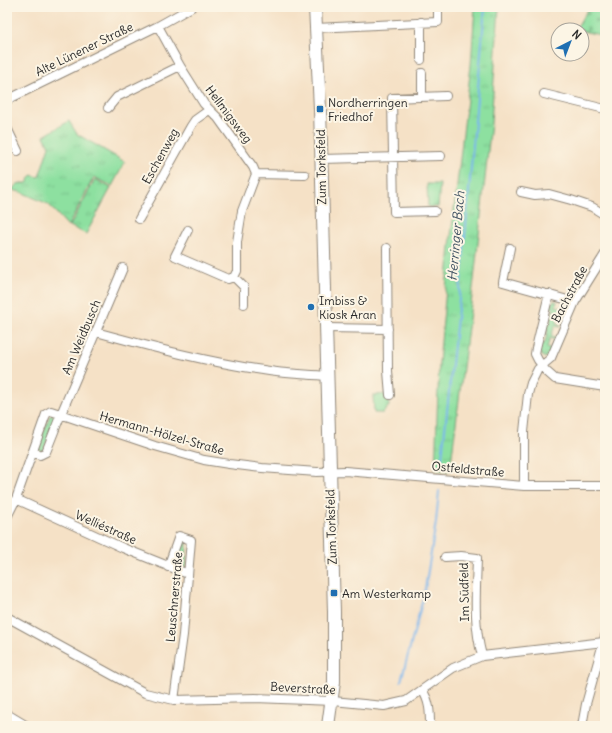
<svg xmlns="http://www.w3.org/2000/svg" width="612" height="733" viewBox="0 0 612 733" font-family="Delius,sans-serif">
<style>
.grass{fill:url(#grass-tufts);stroke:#5c8666}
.cemetery{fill:url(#cemetery-stones);stroke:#5c8666}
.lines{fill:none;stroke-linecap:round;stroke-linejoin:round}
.stream{stroke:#7cb6ed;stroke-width:2}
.minor-casing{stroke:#908678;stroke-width:10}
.secondary-casing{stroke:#908678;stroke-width:14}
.minor{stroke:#fff;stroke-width:8}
.secondary{stroke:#fff;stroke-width:12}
.poi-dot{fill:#1f6fb2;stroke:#fcf5e5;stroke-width:1.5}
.labels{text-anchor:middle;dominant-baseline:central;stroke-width:4;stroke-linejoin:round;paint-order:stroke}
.street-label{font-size:12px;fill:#2b2b2b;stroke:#fcf5e5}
.poi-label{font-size:12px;fill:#2b2b2b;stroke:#fcf5e5;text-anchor:start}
.water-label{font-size:13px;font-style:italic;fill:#435565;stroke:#fcf5e5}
</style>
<defs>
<pattern id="grass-tufts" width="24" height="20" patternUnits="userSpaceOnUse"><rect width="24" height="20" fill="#8de0a0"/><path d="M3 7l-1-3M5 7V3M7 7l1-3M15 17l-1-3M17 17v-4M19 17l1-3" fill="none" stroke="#7ac08a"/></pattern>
<pattern id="cemetery-stones" width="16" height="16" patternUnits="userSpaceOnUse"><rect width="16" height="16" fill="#8de0a0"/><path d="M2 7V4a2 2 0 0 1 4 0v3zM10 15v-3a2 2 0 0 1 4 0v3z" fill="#7ac08a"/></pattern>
</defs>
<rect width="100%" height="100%" fill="#fcf5e5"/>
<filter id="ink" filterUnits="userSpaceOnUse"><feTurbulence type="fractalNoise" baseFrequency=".025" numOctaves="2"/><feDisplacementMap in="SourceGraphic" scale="8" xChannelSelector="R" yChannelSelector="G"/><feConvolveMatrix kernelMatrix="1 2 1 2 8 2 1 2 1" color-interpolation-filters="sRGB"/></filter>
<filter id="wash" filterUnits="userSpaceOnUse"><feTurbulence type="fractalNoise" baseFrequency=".012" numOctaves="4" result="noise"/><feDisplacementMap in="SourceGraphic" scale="16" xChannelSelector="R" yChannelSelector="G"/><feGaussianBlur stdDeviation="0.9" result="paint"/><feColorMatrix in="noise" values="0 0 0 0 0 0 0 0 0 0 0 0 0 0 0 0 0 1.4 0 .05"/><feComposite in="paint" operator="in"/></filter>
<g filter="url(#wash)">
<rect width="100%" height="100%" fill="#f5e1c6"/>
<path class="grass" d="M475,7H499L491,123L474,280L450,471L435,470L439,363L451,236L471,65Z
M69,121L77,134L125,162L112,186L94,177L68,226L48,204L21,192L12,190L17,184L27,183L32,175L39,177L49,146L44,136Z
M95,179L111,188L86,234L70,226Z
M427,184H440L438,207H428Z
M553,301H557L556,306L563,308L564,303L569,305L565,316L561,314L556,323L561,325L560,327L555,326L551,336L556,337L555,340L550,338L547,348L551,350L547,357L544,358L538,351L539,345L545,343L548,329L543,331L545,322L549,325L554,309L550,306Z
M388,394L389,406L383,413H374L373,395Z
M50,415H54L55,418L44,450L40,451L38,447Z
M182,541L187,542L186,568L173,563Z"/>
<path class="cemetery" d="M589,7H605V36L582,31V30H575Z"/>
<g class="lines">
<path class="stream" d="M441,467L462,271L485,7
M401,681L424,595L436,522L439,491"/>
</g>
</g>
<g filter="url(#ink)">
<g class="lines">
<defs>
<path id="minor" d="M421,22V60
M158,26L180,66L204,104L218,118L253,167L256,174
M316,28L438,22V7
M422,73V97
M544,94L605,109
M7,100L158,26L192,7
M108,108L117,97L180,66
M7,128L18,151
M321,159L441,156
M256,174L305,175
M521,192L535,195L549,194L571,200L592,207L605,215
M435,211L394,212L392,98L446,96
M139,219L191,126L195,120L209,110
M188,230L175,256L228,279L234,277L237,271V242L242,211L256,174
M387,248L388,371L390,395
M510,248L503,282L575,302
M234,277L244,287V304
M549,294L536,348L535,354L538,360L546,371L555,379L605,387
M326,328L388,329
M96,332C151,347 207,362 263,370C284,374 306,374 327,376
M33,452L40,455L46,452L61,414L123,268
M524,486V432L528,394L531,383L538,369L551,358L575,302L605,254
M16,499L123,548L188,574
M7,517L16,499L46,414L51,411L155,446L204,460L229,464L262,468L317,472L345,471L524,486H605
M445,557L461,556L477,558C476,593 473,622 482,656
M168,567L179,536L191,540L183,635L174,700
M7,617L145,693L174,700L255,698L333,701L384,706L406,701L453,668L482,656L604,642
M422,690C430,701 430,713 430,726
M7,714L27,726
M582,726L586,704L605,636"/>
<path id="secondary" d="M315,7L320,109L334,612V682L328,726"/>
</defs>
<use href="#minor" class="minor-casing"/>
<use href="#secondary" class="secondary-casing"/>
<use href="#minor" class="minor"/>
<use href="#secondary" class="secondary"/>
</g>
</g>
<g class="poi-dot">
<rect x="316" y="105" width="8" height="8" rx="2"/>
<circle cx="311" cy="307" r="4"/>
<rect x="330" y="589" width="8" height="8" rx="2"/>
</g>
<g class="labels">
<g class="street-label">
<text transform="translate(84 49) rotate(-26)">Alte Lünener Straße</text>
<text transform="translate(229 114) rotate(53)">Hellmigsweg</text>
<text transform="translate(160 156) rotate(-61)">Eschenweg</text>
<text transform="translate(321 167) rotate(-91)">Zum Torksfeld</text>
<text transform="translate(569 294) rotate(-62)">Bachstraße</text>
<text transform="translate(81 337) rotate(-67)">Am Weidbusch</text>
<text transform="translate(162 433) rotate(16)">Hermann-Hölzel-Straße</text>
<text transform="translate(468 469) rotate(5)">Ostfeldstraße</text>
<text transform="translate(106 527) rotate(24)">Welliéstraße</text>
<text transform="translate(331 527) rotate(-92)">Zum Torksfeld</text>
<text transform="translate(464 592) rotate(-91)">Im Südfeld</text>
<text transform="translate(174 597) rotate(-85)">Leuschnerstraße</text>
<text transform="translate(303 688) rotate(3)">Beverstraße</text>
</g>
<g class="poi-label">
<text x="328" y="102">Nordherringen<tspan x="328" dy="14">Friedhof</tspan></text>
<text x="319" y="300">Imbiss &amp;<tspan x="319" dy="14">Kiosk Aran</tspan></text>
<text x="342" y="593">Am Westerkamp</text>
</g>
<g class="water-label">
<text transform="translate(456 236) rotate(-85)">Herringer Bach</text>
</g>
</g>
<rect width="612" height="733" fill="none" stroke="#fcf5e5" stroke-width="24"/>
<g transform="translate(570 42) rotate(42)"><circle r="19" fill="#fcf5e5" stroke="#a8a49b"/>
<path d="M0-3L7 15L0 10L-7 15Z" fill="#1f6fb2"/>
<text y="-6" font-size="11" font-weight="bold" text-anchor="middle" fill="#2b2b2b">N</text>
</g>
</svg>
